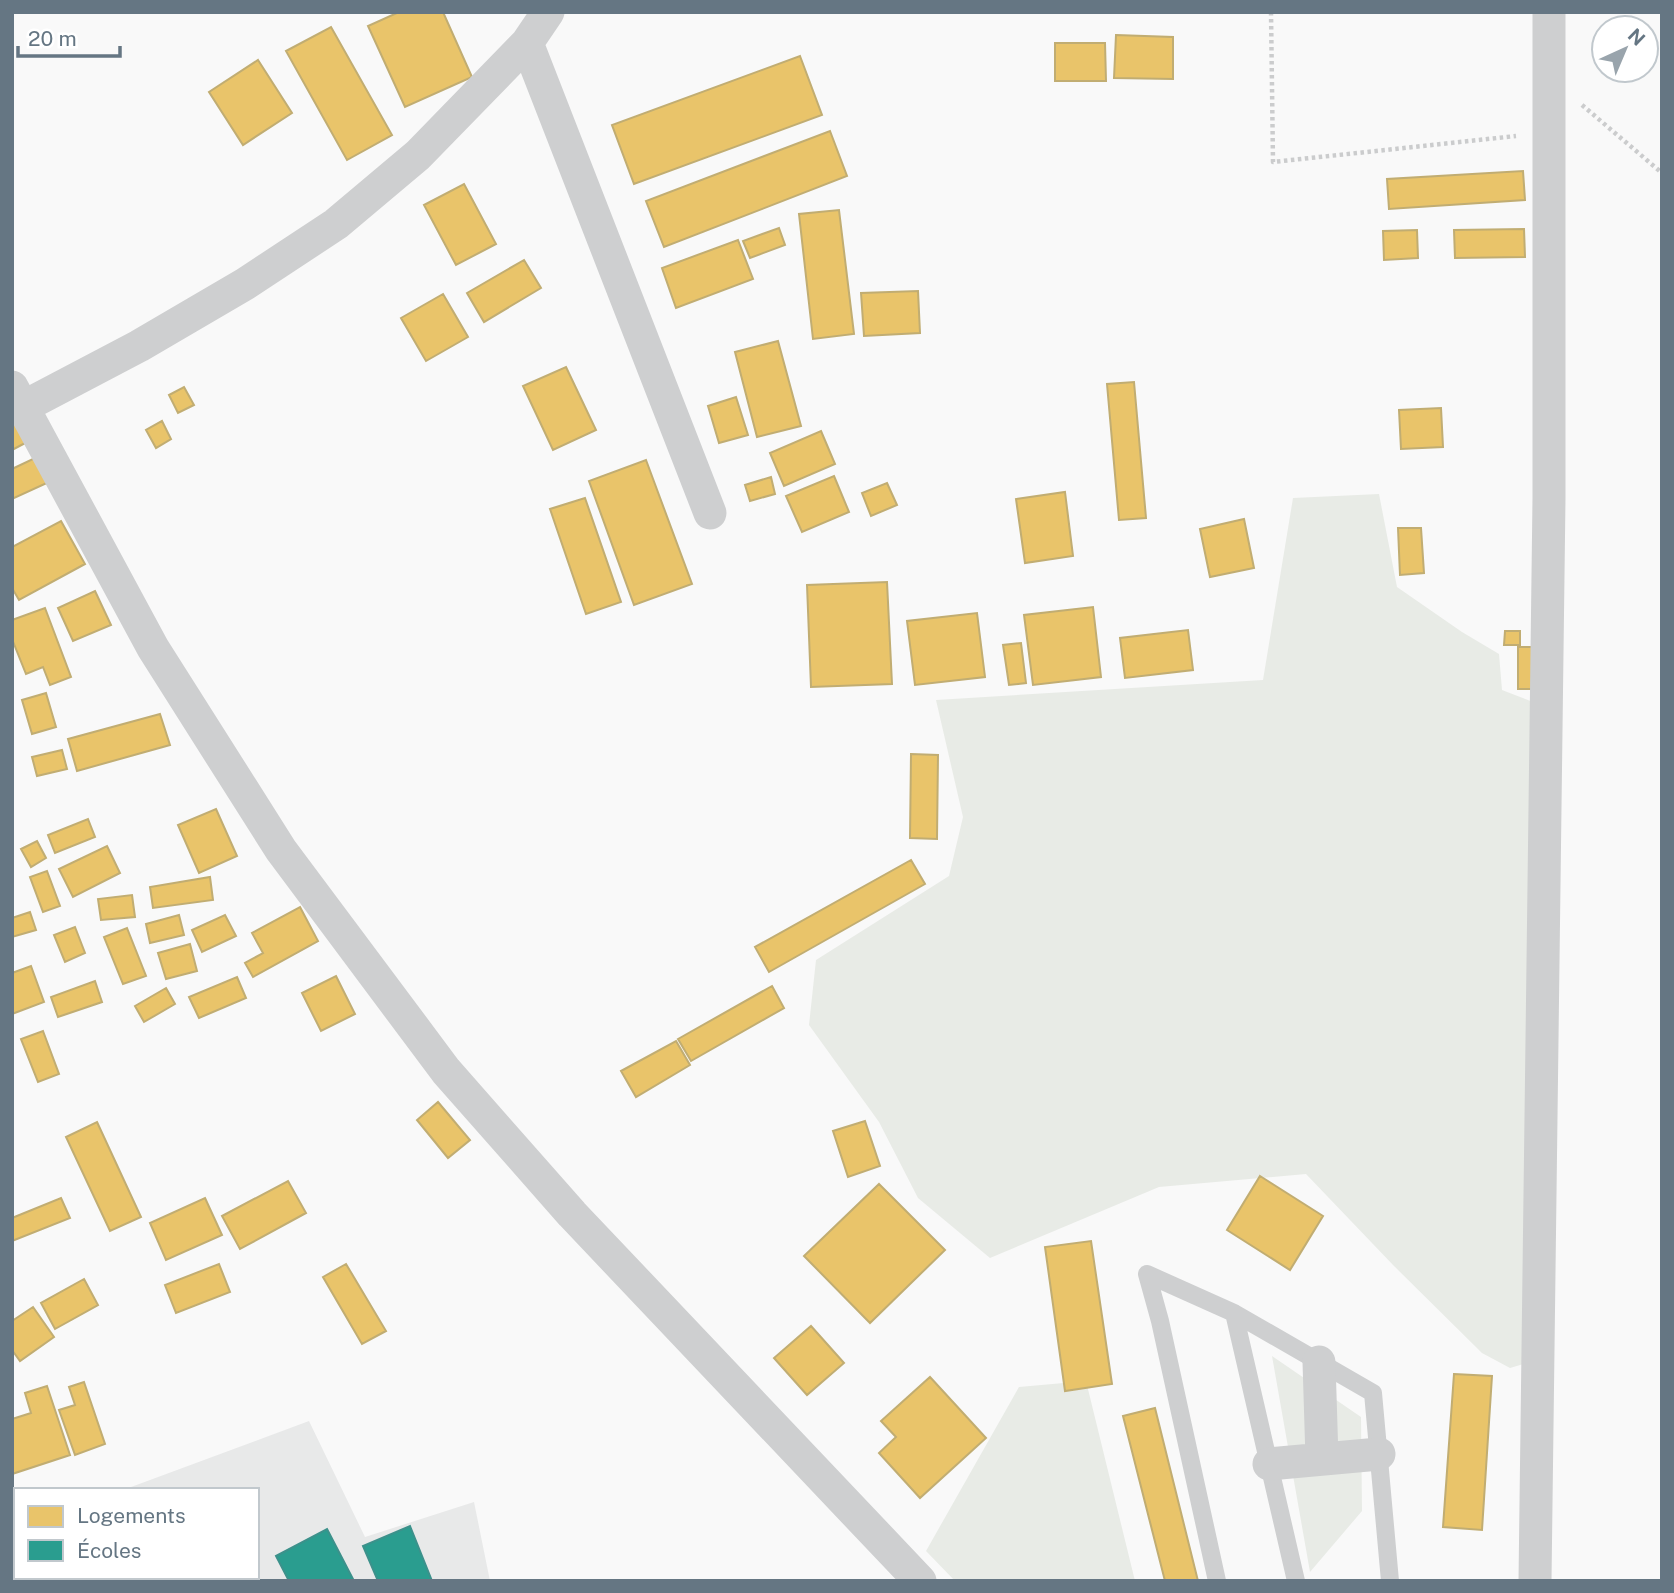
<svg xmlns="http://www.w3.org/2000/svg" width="1674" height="1593" viewBox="0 0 1674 1593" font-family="'Public Sans',sans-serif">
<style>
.built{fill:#e8e9e9}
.green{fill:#e8ebe6}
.homes{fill:#e9c46a;stroke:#c1ad72;stroke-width:2}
.schools{fill:#2a9d8f;stroke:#3c918b;stroke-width:2}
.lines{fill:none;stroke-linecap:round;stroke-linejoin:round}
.path{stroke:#cbcccd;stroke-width:4.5;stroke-dasharray:3.5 3.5;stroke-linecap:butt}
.lane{stroke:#cecfd0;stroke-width:18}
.street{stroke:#cecfd0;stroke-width:33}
</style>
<rect width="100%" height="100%" fill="#f9f9f9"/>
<path class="built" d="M309,1421L365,1537L474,1502L490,1581H12V1531L16,1529V1577H257V1490H123Z"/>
<path class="green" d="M1379,494L1397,587L1462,632L1499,654L1502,690L1533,702L1527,1363L1510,1368L1482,1353L1394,1266L1306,1174L1159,1187L990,1258L918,1198L879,1122L809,1025L816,960L949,876L963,817L936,700L1263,680L1293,498Z
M1272,1356L1361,1417L1362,1511L1310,1572Z
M1086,1381L1135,1581H955L926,1551L1019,1387Z"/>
<path class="homes" d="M399,12H443L472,77L405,107L368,26Z
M331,27L392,135L347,160L286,51Z
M1116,35L1173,37V79L1114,78Z
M1055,43H1105L1106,81H1055Z
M800,56L822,115L634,184L612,125Z
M258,60L292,113L243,145L209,92Z
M830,131L847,176L664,247L646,201Z
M1523,171L1525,200L1389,209L1387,179Z
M464,184L496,244L456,265L424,205Z
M839,210L854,334L813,339L799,214Z
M779,228L785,245L750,258L743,241Z
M1524,229L1525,257L1455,258L1454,230Z
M1417,230L1418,258L1384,260L1383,231Z
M738,240L753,279L676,308L662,268Z
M524,260L541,288L484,322L467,293Z
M918,291L920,333L864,336L861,293Z
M443,294L468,337L426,361L401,318Z
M778,341L801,426L757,437L735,352Z
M566,367L596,430L553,450L523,386Z
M1134,382L1146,518L1119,520L1107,384Z
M184,387L194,405L178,413L169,395Z
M736,397L748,435L719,443L708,406Z
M1441,408L1443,447L1401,449L1399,410Z
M12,409L29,441L12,450Z
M162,421L171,439L156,448L146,430Z
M821,431L835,464L784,486L770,453Z
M37,457L49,482L12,499V469Z
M646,460L692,584L634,605L589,481Z
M834,476L849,512L802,532L786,496Z
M771,477L775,494L750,501L745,485Z
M887,483L897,505L871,516L862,493Z
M1065,492L1073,556L1025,563L1016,499Z
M585,498L621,602L586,614L550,509Z
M1244,519L1254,568L1210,577L1200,529Z
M61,521L85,564L19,600L12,588V547Z
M1398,528H1421L1424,573L1400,575Z
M887,582L892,684L811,687L807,585Z
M95,591L111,625L73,641L58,608Z
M1093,607L1101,677L1033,685L1024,615Z
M45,608L71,677L50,685L43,667L26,674L12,639V620Z
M977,613L985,677L915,685L907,621Z
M1188,630L1193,670L1125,678L1120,638Z
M1505,631H1520V645H1504Z
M1021,643L1026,683L1009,685L1003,645Z
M1518,647H1533L1532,689H1518Z
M46,693L56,727L32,734L22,700Z
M160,714L170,745L77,771L68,739Z
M62,750L67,769L37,776L32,757Z
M911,754L938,755L937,839L910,838Z
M216,809L237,856L199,873L178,825Z
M88,819L95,837L55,853L48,835Z
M37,841L46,858L31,867L21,849Z
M107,846L120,873L73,897L59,869Z
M911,860L925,884L769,972L755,947Z
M47,871L60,906L43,912L30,877Z
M210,877L213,900L153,908L150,887Z
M132,895L135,917L101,920L98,899Z
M300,907L318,941L253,977L245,963L263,953L252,933Z
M30,912L36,930L12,937V918Z
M179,915L184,935L150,943L146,924Z
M225,915L236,936L202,952L192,930Z
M75,927L85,953L65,962L54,935Z
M127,928L146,976L123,984L104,937Z
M190,944L197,971L166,979L158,953Z
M31,966L44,1002L12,1014V973Z
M336,976L355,1014L321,1031L302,993Z
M237,977L246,998L199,1018L189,997Z
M95,981L102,1002L58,1017L51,997Z
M772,986L784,1008L691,1061L678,1039Z
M166,988L175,1004L144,1022L135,1006Z
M43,1031L59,1074L38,1082L21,1039Z
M676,1041L690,1065L636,1097L621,1071Z
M438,1102L470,1140L448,1158L417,1120Z
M865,1121L880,1166L848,1177L833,1131Z
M97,1122L141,1217L110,1231L66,1137Z
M1260,1176L1323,1216L1290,1270L1227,1230Z
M288,1181L306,1213L240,1249L222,1216Z
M879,1184L945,1250L870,1323L804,1256Z
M61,1198L70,1218L12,1241V1218Z
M205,1198L222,1235L166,1260L150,1223Z
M1091,1241L1112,1384L1065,1391L1045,1247Z
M219,1264L230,1292L176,1313L165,1285Z
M346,1264L386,1331L362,1344L323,1277Z
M84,1279L98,1305L55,1329L41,1303Z
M33,1307L54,1337L20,1361L12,1350V1321Z
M811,1326L844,1363L807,1395L774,1358Z
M1454,1374L1492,1376L1482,1530L1443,1527Z
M930,1377L986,1438L920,1498L879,1453L896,1437L881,1421Z
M84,1382L105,1444L75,1455L59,1410L75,1405L69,1387Z
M47,1386L70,1455L12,1474V1419L31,1413L25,1393Z
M1155,1408L1198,1581H1165L1123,1416Z"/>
<path class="schools" d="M410,1526L432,1581H378L363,1546Z
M327,1529L354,1581H289L276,1556Z"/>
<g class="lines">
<path class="path" d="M1271,12L1273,162L1516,136
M1582,105L1662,173"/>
<path class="lane" d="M1234,1313L1296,1581
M1217,1581L1160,1321L1147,1274L1234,1313L1373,1393L1390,1581"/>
<path class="street" d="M527,43L710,513
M12,387L153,648L281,850L446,1071L572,1214L920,1581
M23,407L139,346L245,284L336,224L418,155L527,43L548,12
M1319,1362L1322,1459
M1269,1464L1379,1454
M1535,1581L1549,498V12"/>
</g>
<rect width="1674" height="1593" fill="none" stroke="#657683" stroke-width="28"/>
<rect x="14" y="1488" width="245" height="91" fill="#ffffff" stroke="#c1c8cd" stroke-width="2"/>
<rect x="28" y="1506" width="35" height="21" fill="#e9c46a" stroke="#c1c8cd" stroke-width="2"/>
<text x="77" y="1523" font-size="21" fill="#657683">Logements</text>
<rect x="28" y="1540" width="35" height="21" fill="#2a9d8f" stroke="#c1c8cd" stroke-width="2"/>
<text x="77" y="1558" font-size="21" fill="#657683">Écoles</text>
<g transform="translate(1625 49) rotate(44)"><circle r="33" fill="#ffffff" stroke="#c1c8cd" stroke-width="2"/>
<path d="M0-5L12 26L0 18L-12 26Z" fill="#99a4ac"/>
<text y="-10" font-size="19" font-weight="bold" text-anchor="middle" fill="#657683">N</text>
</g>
<path d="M18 46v10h102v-10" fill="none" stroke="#657683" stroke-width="3.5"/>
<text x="28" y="46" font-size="21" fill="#657683" stroke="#ffffff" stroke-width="5" paint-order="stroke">20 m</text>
</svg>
